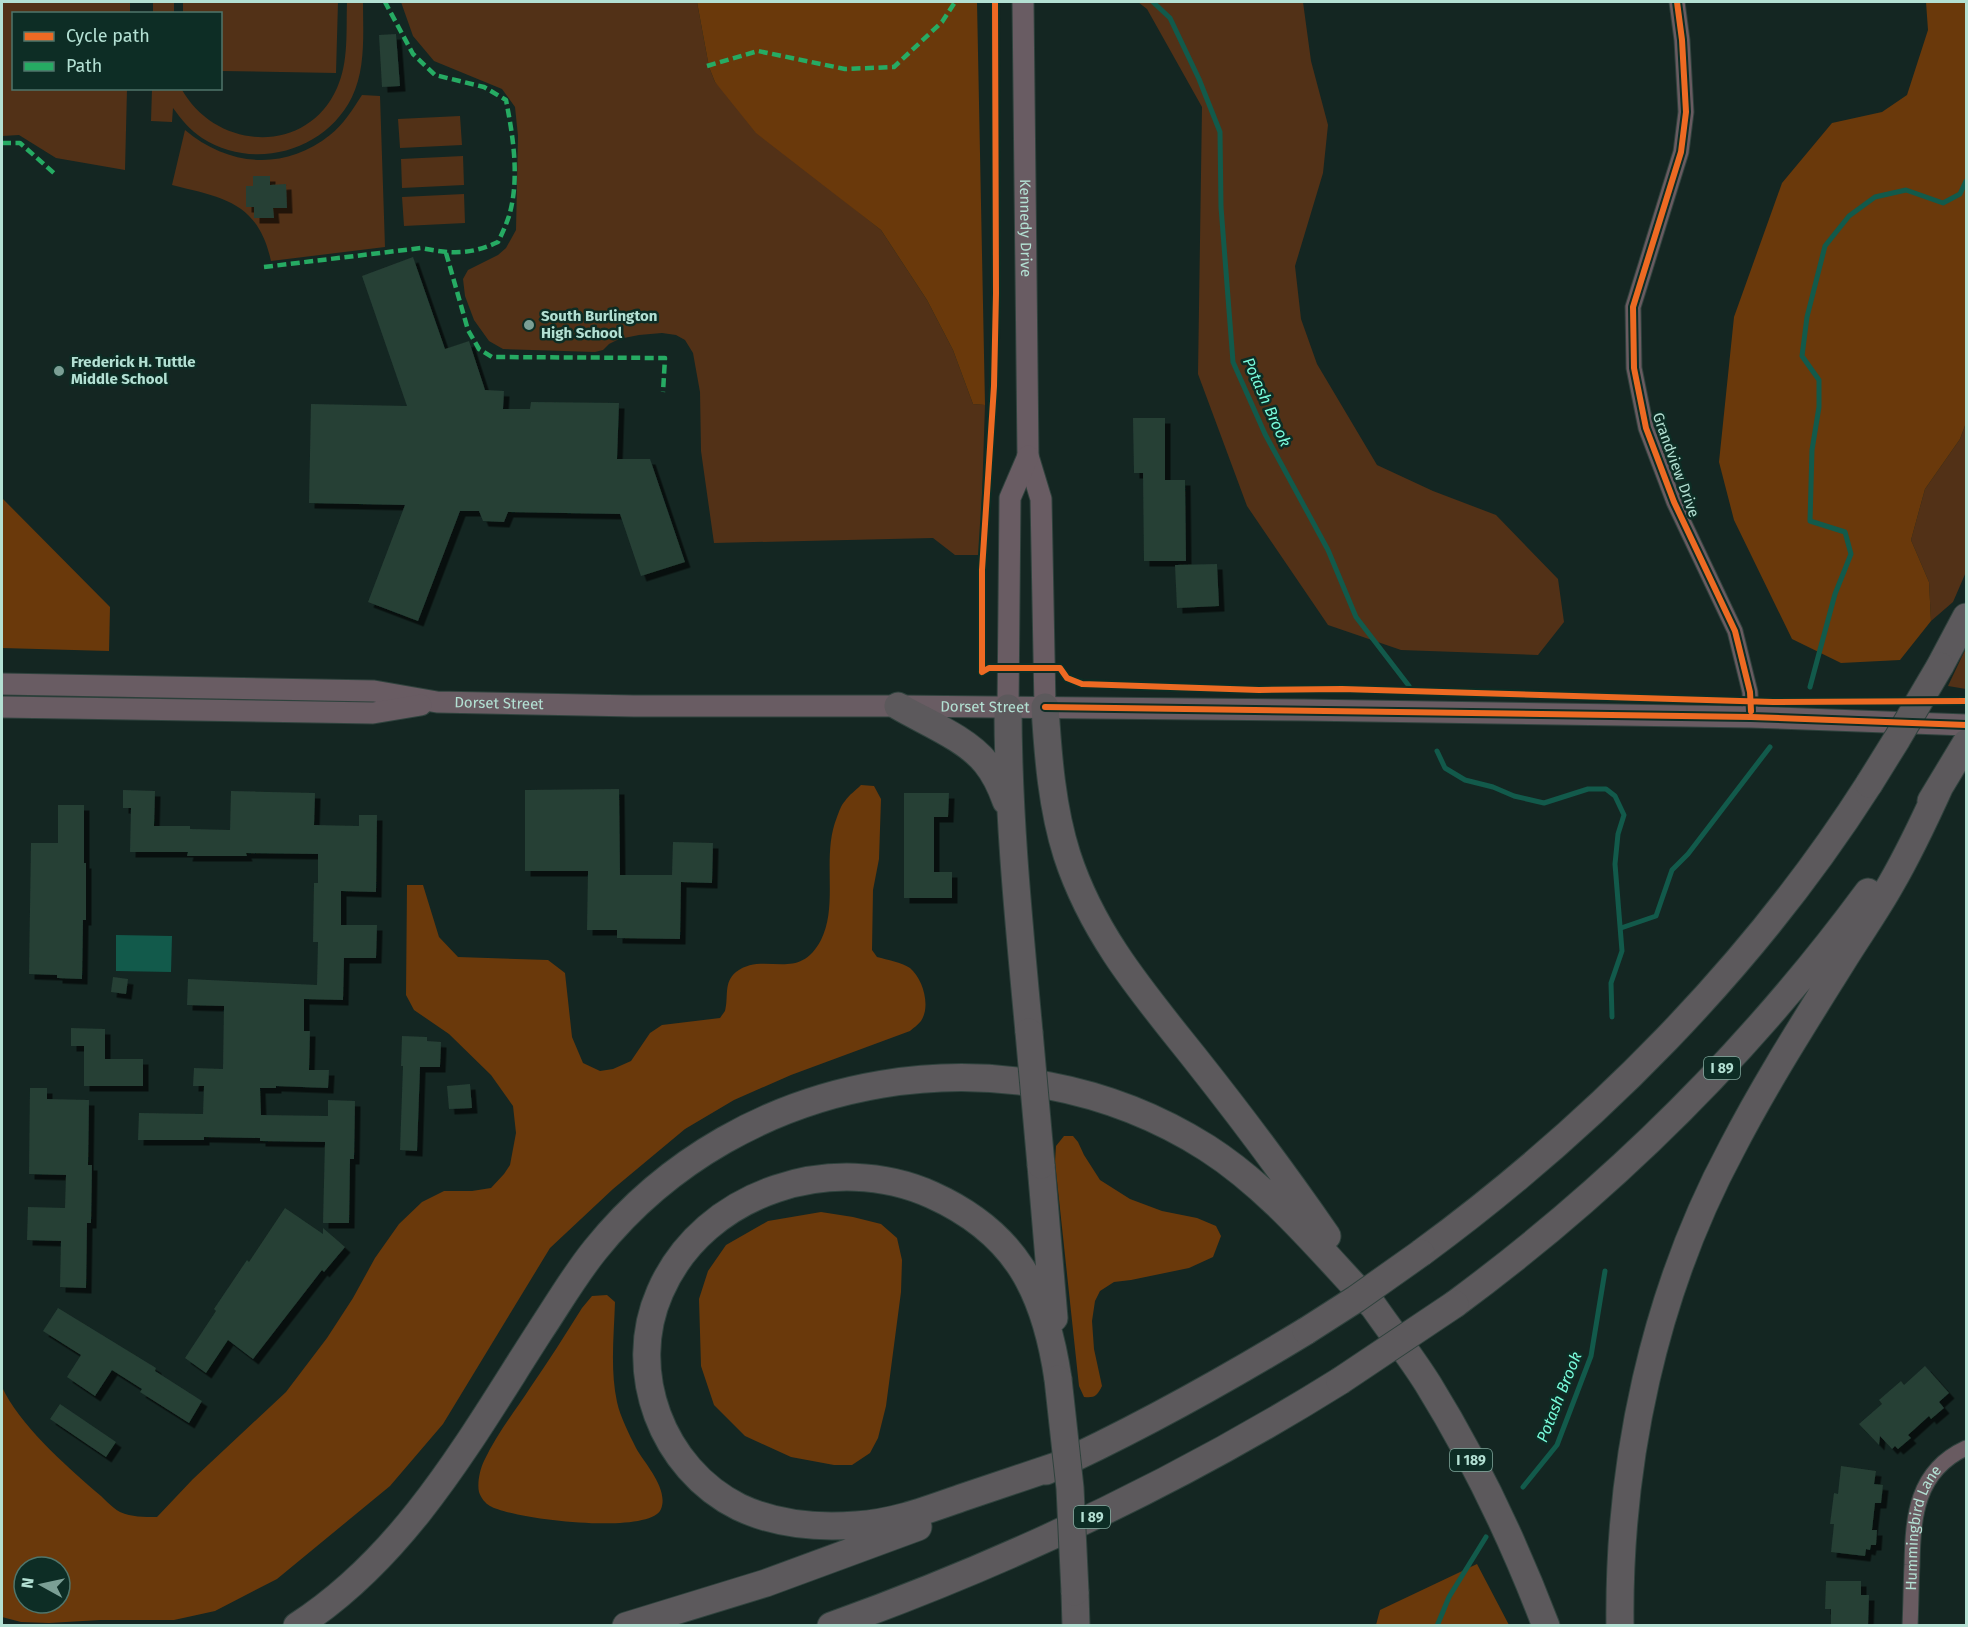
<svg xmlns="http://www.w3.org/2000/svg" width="1968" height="1627" viewBox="0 0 1968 1627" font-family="'Fira Sans',sans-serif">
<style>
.green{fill:#523117}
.forest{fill:#6a390b;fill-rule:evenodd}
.water{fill:#125a4b}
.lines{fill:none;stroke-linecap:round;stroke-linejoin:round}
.stream{stroke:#125a4b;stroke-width:5}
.building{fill:#263f35;filter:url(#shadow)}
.street-casing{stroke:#2f423d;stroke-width:17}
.secondary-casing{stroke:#2f423d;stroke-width:23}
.highway-casing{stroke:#2f423d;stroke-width:29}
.street{stroke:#695b61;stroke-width:15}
.secondary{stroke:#695c63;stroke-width:21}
.highway{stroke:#5c595c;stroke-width:27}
.highway-bridge-casing{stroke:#2f423d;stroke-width:29;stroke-linecap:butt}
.highway-bridge{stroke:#5c595c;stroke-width:27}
.quiet{stroke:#26ab63;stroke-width:4.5;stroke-dasharray:9 4.5;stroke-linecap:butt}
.cycleway-casing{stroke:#0d2d25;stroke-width:10}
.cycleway{stroke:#ed6a23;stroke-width:6}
.poi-dot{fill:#7b9f95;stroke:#0d2d25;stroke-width:2}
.labels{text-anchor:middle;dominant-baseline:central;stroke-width:5;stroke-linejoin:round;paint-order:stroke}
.shield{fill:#0d2d25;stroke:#81aa9f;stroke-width:1.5}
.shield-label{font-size:14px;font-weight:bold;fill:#b3e0d3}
.street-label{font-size:15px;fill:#b3e0d3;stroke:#0d2d25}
.poi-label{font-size:15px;font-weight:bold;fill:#b3e0d3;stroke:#0d2d25;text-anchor:start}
.water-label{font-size:16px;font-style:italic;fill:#78fada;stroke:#0d2d25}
</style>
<defs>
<filter id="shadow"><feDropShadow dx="5.5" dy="5.5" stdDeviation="0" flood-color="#0009"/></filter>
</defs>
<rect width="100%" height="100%" fill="#142622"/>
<path class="green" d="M2,2H130V13L14,14V88L127,89L125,170L56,158L19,135L2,136Z
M153,2H174V13H153Z
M183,2H338L336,73L221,71L220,14L183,13Z
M347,2H363C363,33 366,68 352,97C325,152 253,171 202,138C190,130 181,119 173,108L172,122L151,121L152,89L181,88C215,151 307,156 337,88C349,62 346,30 347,2Z
M401,2H697L709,67L715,82L832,191L881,230L927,300L953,350L973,404L985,405L980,555H955L933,538L714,543L701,451L700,392L693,353L685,340L676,335L662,333L639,335L619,339L609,344L603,350L595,352L503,349L489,341L474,320L465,296L463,279L468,270L498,255L506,248L516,230L518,136L515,107L502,89L434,61L413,36Z
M1138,2H1303L1311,61L1328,125L1323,173L1295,266L1301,319L1317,364L1377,465L1433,491L1496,515L1558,579L1564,622L1538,655L1401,650L1328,625L1247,506L1198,374L1202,107L1147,9Z
M362,95L380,96L385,247L271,261C258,202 224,198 172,185L185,130C229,167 285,171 330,135C343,125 353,109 362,95Z
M460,116L462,145L400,148L398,119Z
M463,156L464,185L402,188L401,159Z
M464,194L465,223L404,226L402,197Z
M1966,423V572L1953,602L1931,621L1929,582L1911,540L1925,489L1960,439Z
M1966,648V689L1948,686Z"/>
<path class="forest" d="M697,2H977L985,405L973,404L953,350L927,300L881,230L756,133L715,82L709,67Z
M1926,2H1966V423L1960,439L1925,489L1911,540L1929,582L1931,621L1900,660L1841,663L1792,639L1734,520L1719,462L1734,317L1782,183L1832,123L1882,112L1907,95L1928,30Z
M2,498L110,607L109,651L2,648Z
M861,785L874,786L881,799L879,859L873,890L872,950L877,957C888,960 901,962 910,968C923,979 931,1006 921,1021C918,1025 913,1028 910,1031L791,1075L734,1100L685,1129L613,1189L550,1248L443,1424L390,1486L277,1579L215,1611L174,1620H100L49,1623L21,1622L2,1617V1387C19,1424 64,1464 95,1491C103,1497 111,1507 120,1512C132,1517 143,1517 157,1517L193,1479L286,1392L327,1338L353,1298L375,1258L399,1224L422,1202L444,1191H472L491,1188L504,1174L510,1165L516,1133L513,1106L491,1075L449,1034L414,1010L406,995L407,885H423L439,937L458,957L548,960L565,973L572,1037L583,1063L600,1071L613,1069L631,1061L650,1033L662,1025L720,1018C720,1018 725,1011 725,1011C729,997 723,983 736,972C764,950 798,984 821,940C839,904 821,856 837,817C839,812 841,805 845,801C849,795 856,790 861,785ZM24,1567H60V1603H24Z
M1064,1136H1073L1078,1142L1084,1155L1100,1180L1130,1199L1162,1211L1197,1218L1216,1226L1221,1236L1213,1257L1189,1268L1131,1280L1114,1282L1100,1291L1095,1301L1092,1321L1094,1349L1102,1386C1097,1396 1095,1398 1084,1397L1079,1386L1055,1162L1056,1146Z
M821,1212L853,1217L881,1224L897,1238L902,1260L901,1292L886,1406L878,1438L870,1453L852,1465H834L791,1457L745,1436L714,1405L701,1366L699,1299L708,1271L726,1245L768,1221Z
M607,1295L615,1302C614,1335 610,1369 617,1402C620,1416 629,1434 636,1448C645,1464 669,1489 661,1509C650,1536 512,1519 490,1506C485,1503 481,1498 479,1492C477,1483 480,1469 484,1461C496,1435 515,1411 530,1388C548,1362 565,1335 582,1308L592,1296Z
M1477,1564L1509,1625H1376L1380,1610Z"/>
<path class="water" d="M116,935L172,936L171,972L116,971Z"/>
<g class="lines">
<path class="stream" d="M1153,2L1170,18L1199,79L1220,132L1221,207L1233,362L1265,434L1328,550L1356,617L1409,686
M1810,687L1835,594L1851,554L1845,532L1810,521L1812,450L1819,407V380L1802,356L1807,317L1825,246L1849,216L1875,197L1906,190L1943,203L1960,194L1966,181
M1437,751L1445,768L1465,780L1493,787L1514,796L1544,803L1588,789H1606L1615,796L1624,815L1618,834L1615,864L1622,951L1611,983L1612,1017
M1621,928L1656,916L1672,870L1688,854L1770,747
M1523,1487L1557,1445L1591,1356L1605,1271
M1437,1626L1449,1597L1486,1537"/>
</g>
<path class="building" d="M396,34L400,86L382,87L379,35Z
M253,176H270V185L286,184L287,208H273L274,218H254V207H246V186H253Z
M413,257L445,349L469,341L485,390L504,391L503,409H530L531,402L619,403L617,459H650L685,562L641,576L620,514L508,512L504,522L483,521L479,511H460L418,621L368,602L405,505L309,503L311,404L407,406L362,276Z
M1133,418H1165V480H1185L1186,561H1144L1143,473H1134Z
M1217,564L1219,606L1177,608L1175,565Z
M619,789L620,875H672L673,842L713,843L712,883L681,882L680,939L617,938V930H587L588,871H525V790Z
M123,790L155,791L154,826H190V829L230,830L231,791L315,793L314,825L359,826V815H377L376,892L341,891V925H377L376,958H344L343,1000L304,999V1031H310L309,1070H329L328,1088L276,1086V1088H260L261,1115L328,1116V1100L355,1101L354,1159H350L349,1223H323L325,1142L260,1141V1138L204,1137V1140H138L139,1113L203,1114L204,1086H193L194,1068L223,1069L224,1006L187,1005L188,979L317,985L318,942H313L314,883H318V854L246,853L247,856H187L188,852H130L131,808H123Z
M904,793H949L948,817H934V872H952V898H904Z
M58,805H84V863H86V920H83L82,979L57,978V975L29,974L31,843H58Z
M113,977L128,979L126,994L111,992Z
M71,1028L105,1029V1059H143V1086H84V1046H71Z
M402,1036L427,1037V1041L441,1042L440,1067H420L417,1151L400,1150L403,1066H401Z
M470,1084L472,1108L449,1109L447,1086Z
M30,1088H47V1099L89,1100L88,1165H92L91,1223H87L86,1288L60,1287L61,1241L27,1240L28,1207L65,1208L66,1175L29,1174Z
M285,1208L323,1234V1228L345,1247L324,1272L322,1270L253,1359L228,1340L206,1373L185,1358L216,1311L214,1309L247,1260L249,1262Z
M58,1308L156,1368L155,1371L202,1401L189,1423L140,1392L142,1389L112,1370L95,1396L67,1377L81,1355L43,1331Z
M1925,1366L1949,1393L1939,1402L1944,1408L1931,1419L1929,1416L1908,1435L1911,1438L1898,1449L1895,1446L1892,1449L1880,1436L1879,1445L1859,1424L1882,1404L1879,1400L1901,1381L1904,1385Z
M60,1404L116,1442L106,1457L50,1419Z
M1841,1466L1876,1471L1874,1484L1883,1485L1881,1503H1875L1872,1530H1877L1876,1545H1871L1870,1550L1866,1549L1865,1556L1831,1552L1834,1524H1830L1834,1493L1838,1494Z
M1826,1581H1861V1595H1869L1868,1626H1831V1609H1825Z"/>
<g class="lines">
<defs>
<g id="street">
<path d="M1677,2L1682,40L1686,112L1681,152L1633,307L1634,368L1646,428L1674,502L1735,631L1750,692L1751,717"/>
<path id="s1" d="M1910,1626C1911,1605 1911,1585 1912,1565C1913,1517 1916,1471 1966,1448"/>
</g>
<g id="secondary">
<path id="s2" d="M1023,2L1028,456L1041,499L1045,707"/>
<path id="s3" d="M2,684L374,691L437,702L634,706H898L1304,710L1751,717L1966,725"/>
<path d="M2,707L373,713L421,705"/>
<path d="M1008,708L1010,498L1028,456"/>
</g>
<path id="highway" d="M1940,666L1966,617
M898,706C925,722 966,738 986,763C995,774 1001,787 1006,801
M1045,707C1048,756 1052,808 1067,855C1093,935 1143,993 1194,1057C1240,1115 1285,1175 1327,1236
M1008,708C1008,816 1019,924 1029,1032
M1931,801L1966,743
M1041,1165L1054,1318
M1421,1253C1594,1126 1753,966 1869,784
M1363,1291C1384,1323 1408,1352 1428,1384C1475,1460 1514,1542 1546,1626
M1455,1304C1612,1188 1752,1049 1868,892
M1058,1379C1045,1291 1016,1233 932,1195C835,1151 704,1190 660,1292C625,1371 662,1469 739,1507C775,1524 817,1528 856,1525C893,1523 927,1510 961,1498C994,1487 1026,1476 1059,1465
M1046,1471C1136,1430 1222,1382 1306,1331
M1075,1592L1076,1626
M297,1626C407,1555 471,1438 540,1331C558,1304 574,1276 595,1250C740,1069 1010,1023 1207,1148C1271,1189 1321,1251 1373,1306
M626,1626L766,1583L918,1527
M831,1626C1009,1562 1180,1481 1340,1381
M1620,1626C1618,1462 1654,1293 1732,1148C1765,1084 1804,1023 1842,962C1858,936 1876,911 1891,884C1909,853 1925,819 1940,786"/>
</defs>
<use href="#street" class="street-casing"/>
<use href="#secondary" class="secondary-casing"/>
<use href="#highway" class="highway-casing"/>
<use href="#street" class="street"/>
<use href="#secondary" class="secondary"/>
<use href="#highway" class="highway"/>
<defs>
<path id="highway-bridge" d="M1869,784L1897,739L1940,666
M1029,1032L1041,1165
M1306,1331L1356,1299L1421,1253
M1058,1379L1070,1488L1075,1592
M1340,1381L1455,1304"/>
</defs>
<use href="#highway-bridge" class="highway-bridge-casing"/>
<use href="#highway-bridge" class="highway-bridge"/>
<path class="quiet" d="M707,66L758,51L845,69L894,67L942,22L955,2
M2,143H20L55,174
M446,253L468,330L479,349L492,357L665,358L663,392
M264,267L421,248C451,254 470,255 498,242C502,234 506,225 509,216C520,179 513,136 506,100L484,87L435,75L413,54L385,2"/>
<defs>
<path id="cycleway" d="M1677,2L1682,40L1686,112L1681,152L1633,307L1634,368L1646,428L1674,502L1735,631L1750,692L1751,711
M982,672L989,668H1060L1067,678L1082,684L1259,690L1342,689L1773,702L1966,701
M982,672V570L994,386L996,293L995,2
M1045,707L1751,717L1966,725"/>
</defs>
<use href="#cycleway" class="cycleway-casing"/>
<use href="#cycleway" class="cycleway"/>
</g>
<g class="poi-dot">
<circle cx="529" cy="325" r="6"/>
<circle cx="59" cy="371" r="6"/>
</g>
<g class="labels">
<g class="shield">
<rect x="1704" y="1057" width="36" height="22" rx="4.5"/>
<rect x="1450" y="1449" width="42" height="22" rx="4.5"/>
<rect x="1074" y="1506" width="36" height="22" rx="4.5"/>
</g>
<g class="shield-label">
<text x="1722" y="1068">I 89</text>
<text x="1471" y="1460">I 189</text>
<text x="1092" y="1517">I 89</text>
</g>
<g class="street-label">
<text stroke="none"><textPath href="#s2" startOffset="226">Kennedy Drive</textPath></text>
<text transform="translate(1676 465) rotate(70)">Grandview Drive</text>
<text stroke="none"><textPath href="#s3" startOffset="498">Dorset Street</textPath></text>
<text stroke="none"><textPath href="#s3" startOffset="984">Dorset Street</textPath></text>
<text stroke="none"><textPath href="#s1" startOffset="100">Hummingbird Lane</textPath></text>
</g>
<g class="poi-label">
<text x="541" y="316">South Burlington<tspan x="541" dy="17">High School</tspan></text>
<text x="71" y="362">Frederick H. Tuttle<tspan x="71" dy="17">Middle School</tspan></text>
</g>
<g class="water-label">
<text transform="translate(1267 402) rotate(66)">Potash Brook</text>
<text transform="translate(1559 1397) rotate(-68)">Potash Brook</text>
</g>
</g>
<rect width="1968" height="1627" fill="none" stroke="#b3e0d3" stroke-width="6"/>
<rect x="12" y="12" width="210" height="78" fill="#0d2d25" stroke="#4f756b" stroke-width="1.5"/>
<rect x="24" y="32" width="30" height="9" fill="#ed6a23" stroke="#4f756b" stroke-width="1.5"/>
<text x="66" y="42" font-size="18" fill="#b3e0d3">Cycle path</text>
<rect x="24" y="62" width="30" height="9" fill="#26ab63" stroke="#4f756b" stroke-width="1.5"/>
<text x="66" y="72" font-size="18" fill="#b3e0d3">Path</text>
<g transform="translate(42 1585) rotate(278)"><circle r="28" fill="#0d2d25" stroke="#4f756b" stroke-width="1.5"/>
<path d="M0-4.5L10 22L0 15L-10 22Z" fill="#7b9f95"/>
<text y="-9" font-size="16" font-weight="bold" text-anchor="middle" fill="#b3e0d3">N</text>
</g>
</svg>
